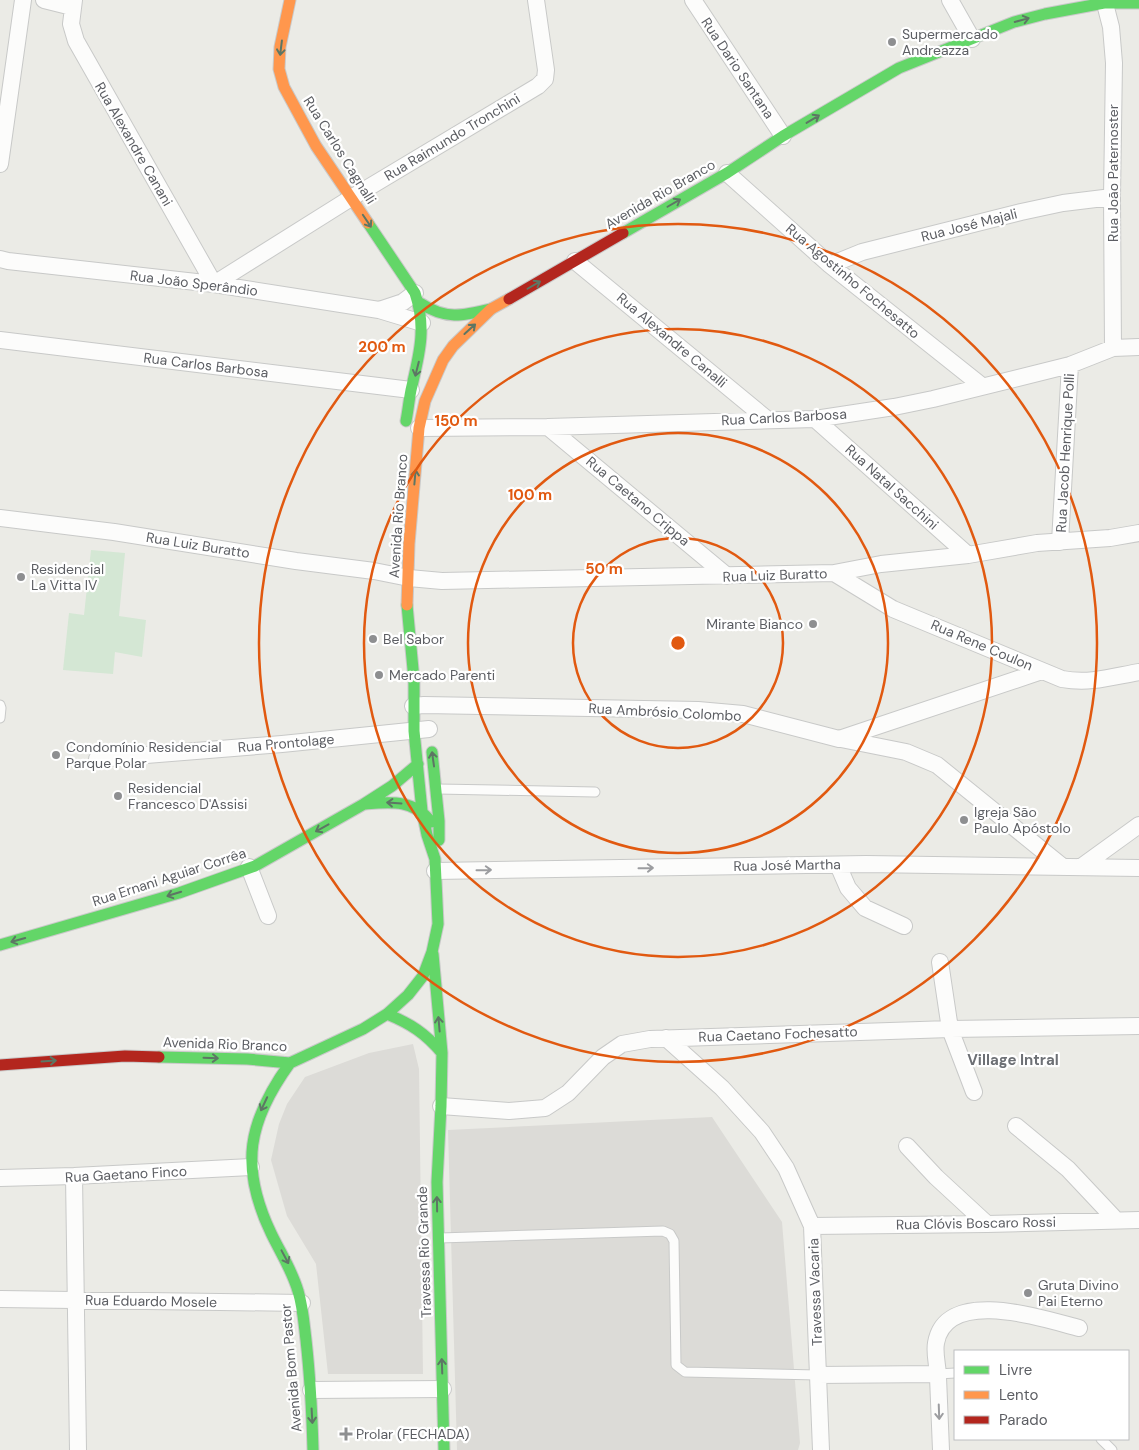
<svg xmlns="http://www.w3.org/2000/svg" width="1139" height="1450" viewBox="0 0 1139 1450" font-family="'DM Sans',sans-serif">
<style>
.industrial{fill:#dcdbd7}
.green{fill:#d4e7d4}
.lines{fill:none;stroke-linecap:round;stroke-linejoin:round}
.lane-casing{stroke:#c8c9c8;stroke-width:11}
.street-casing{stroke:#c8c9c8;stroke-width:18}
.fast-casing{stroke:#c9c9c9;stroke-width:13}
.slow-casing{stroke:#c9c9c9;stroke-width:13}
.jam-casing{stroke:#c9c9c9;stroke-width:13}
.lane{stroke:#fcfcfb;stroke-width:9}
.street{stroke:#fcfcfb;stroke-width:16}
.fast{stroke:#63d668;stroke-width:11}
.slow{stroke:#ff974d;stroke-width:11}
.jam{stroke:#b3261e;stroke-width:11}
.oneway{stroke:#5d7664}
.oneway2{stroke:#9c9da0}
.ring{fill:none;stroke:#e15910;stroke-width:2.5}
.poi-dot{fill:#8e8f91;stroke:#fff;stroke-width:2}
.labels{text-anchor:middle;dominant-baseline:central;stroke-width:4.5;stroke-linejoin:round;paint-order:stroke}
.poi-label{font-size:14px;fill:#5c5e63;stroke:#fff;text-anchor:start}
.street-label{font-size:14px;fill:#5c5e63;stroke:#fff}
.neighbourhood-label{font-size:15px;font-weight:bold;fill:#6d7075;stroke:#fff}
.centre{fill:#e15910;stroke:#fff;stroke-width:2.5}
.ring-label{font-size:15px;text-anchor:middle;font-weight:bold;fill:#e15910;stroke:#fff;stroke-width:4.5;stroke-linejoin:round;paint-order:stroke}
</style>
<rect width="100%" height="100%" fill="#ebebe6"/>
<path class="industrial" d="M413,1044L419,1069L423,1374H328L316,1264L287,1216L271,1160L279,1124L287,1104L305,1077L369,1053Z
M712,1117L782,1222L800,1443L798,1450H457L448,1130Z"/>
<path class="green" d="M91,550L125,553L119,616L146,620L142,657L115,652L113,674L63,670L69,613L84,615Z"/>
<g class="lines">
<defs>
<path id="lane" d="M0,705L1,708L0,718
M438,789L595,792
M440,1238L663,1231L670,1234L674,1241L676,1365L685,1372L817,1375
M938,1374L955,1373
M1101,1439L1112,1450"/>
<path id="street" d="M44,0L72,7
M74,0L71,24L76,41L214,284L351,198L538,86L545,79L546,70L536,0
M693,0L783,136
M950,0L972,39
M1104,0L1111,27L1114,63L1112,197L1113,348
M0,164L23,0
M727,173L830,265L982,386
M0,259L8,261L214,284L379,310L422,323
M575,261L768,420
M830,265L862,252L1021,212L1063,203L1112,197
M379,310L403,302L415,293
M0,340L411,390
M815,419L968,555
M548,427L727,576
M419,428L548,427L815,419L894,407L933,399L1070,365L1113,348L1139,347
M0,518L114,532L296,561L374,571L409,578L442,581L834,573L881,564L968,555L1037,543L1110,538L1139,533
M1060,542L1070,365
M834,573L893,609L1062,679C1090,684 1111,677 1139,672
M413,706L424,705L698,710L743,714L839,739L1042,671
M841,739L906,752L937,765L1063,867
M97,759L282,744L429,729
M838,865L848,888L865,908L904,926
M249,867L268,916
M1081,867L1139,825
M435,871L866,864L1139,868
M940,962L950,1029L974,1092
M666,1038L722,1088L762,1132L786,1168L812,1226L821,1450
M441,1106L509,1111L545,1108L568,1093L603,1057L622,1044L650,1039L950,1029L1139,1026
M1016,1126L1068,1169L1116,1220
M907,1146L936,1177L987,1224
M74,1176L78,1450
M0,1178L74,1176L251,1167
M812,1226L987,1224L1139,1220
M0,1299L302,1303
M817,1375L938,1374
M311,1390L443,1389
M941,1450C940,1426 939,1401 938,1377C938,1366 934,1354 936,1343C946,1286 1044,1319 1079,1328"/>
<path id="fast" d="M368,223L415,293C427,329 419,355 411,390C409,400 408,411 406,421
M623,233L727,173L783,136L899,68L1014,22L1045,14L1104,3H1139
M420,303C446,320 462,316 491,309
M432,752L439,821V840
M364,804C390,802 414,799 431,822
M0,945L179,893L255,866L364,804L392,786L418,764
M433,954L442,1053L441,1106L437,1182L444,1450
M387,1014C411,1024 425,1033 442,1053
M159,1057L247,1059L290,1063L363,1029L387,1014L408,995L423,976L432,952L438,924L435,859L427,835L422,811L414,731V680L407,605
M290,1063C248,1121 239,1166 271,1233C280,1252 292,1270 298,1291C303,1307 304,1324 306,1340C310,1376 312,1413 313,1450"/>
<path id="slow" d="M290,0L280,47L279,69L284,87L316,146L368,223
M407,605L409,544L419,428L425,401L443,360L453,346L491,309L509,299"/>
<path id="jam" d="M509,299L623,233
M0,1065L125,1056L159,1057"/>
</defs>
<use href="#lane" class="lane-casing"/>
<use href="#street" class="street-casing"/>
<use href="#fast" class="fast-casing"/>
<use href="#slow" class="slow-casing"/>
<use href="#jam" class="jam-casing"/>
<use href="#lane" class="lane"/>
<use href="#street" class="street"/>
<use href="#fast" class="fast"/>
<use href="#slow" class="slow"/>
<use href="#jam" class="jam"/>
</g>
<defs><path id="oneway-shaft" d="M-6 0H5M1.5-3L5.5 0L1.5 3" fill="none" stroke-width="1.6" stroke-linecap="round" stroke-linejoin="round" transform="scale(1.25)"/></defs>
<g class="oneway">
<use href="#oneway-shaft" transform="translate(1022 20) rotate(-15)"/>
<use href="#oneway-shaft" transform="translate(281 48) rotate(97)"/>
<use href="#oneway-shaft" transform="translate(813 119) rotate(-31)"/>
<use href="#oneway-shaft" transform="translate(674 203) rotate(-30)"/>
<use href="#oneway-shaft" transform="translate(367 221) rotate(56)"/>
<use href="#oneway-shaft" transform="translate(534 285) rotate(-30)"/>
<use href="#oneway-shaft" transform="translate(470 329) rotate(-42)"/>
<use href="#oneway-shaft" transform="translate(417 369) rotate(104)"/>
<use href="#oneway-shaft" transform="translate(415 477) rotate(-85)"/>
<use href="#oneway-shaft" transform="translate(433 759) rotate(-98)"/>
<use href="#oneway-shaft" transform="translate(394 803) rotate(-176)"/>
<use href="#oneway-shaft" transform="translate(322 828) rotate(151)"/>
<use href="#oneway-shaft" transform="translate(174 894) rotate(163)"/>
<use href="#oneway-shaft" transform="translate(18 940) rotate(164)"/>
<use href="#oneway-shaft" transform="translate(439 1024) rotate(-95)"/>
<use href="#oneway-shaft" transform="translate(211 1058) rotate(2)"/>
<use href="#oneway-shaft" transform="translate(49 1061) rotate(-4)"/>
<use href="#oneway-shaft" transform="translate(264 1104) rotate(115)"/>
<use href="#oneway-shaft" transform="translate(437 1204) rotate(-91)"/>
<use href="#oneway-shaft" transform="translate(285 1257) rotate(62)"/>
<use href="#oneway-shaft" transform="translate(442 1366) rotate(-92)"/>
<use href="#oneway-shaft" transform="translate(312 1416) rotate(87)"/>
</g>
<g class="oneway2">
<use href="#oneway-shaft" transform="translate(646 868) rotate(-1)"/>
<use href="#oneway-shaft" transform="translate(484 870) rotate(-1)"/>
<use href="#oneway-shaft" transform="translate(939 1412) rotate(88)"/>
</g>
<g class="ring">
<circle cx="678" cy="643" r="105"/>
<circle cx="678" cy="643" r="210"/>
<circle cx="678" cy="643" r="314"/>
<circle cx="678" cy="643" r="419"/>
</g>
<g class="poi-dot">
<circle cx="892" cy="42" r="5"/>
<circle cx="21" cy="577" r="5"/>
<circle cx="813" cy="624" r="5"/>
<circle cx="373" cy="639" r="5"/>
<circle cx="379" cy="675" r="5"/>
<circle cx="56" cy="755" r="5"/>
<circle cx="118" cy="796" r="5"/>
<circle cx="964" cy="820" r="5"/>
<circle cx="1028" cy="1293" r="5"/>
<path d="M343.5 1426.5h5v5h5v5h-5v5h-5v-5h-5v-5h5z"/>
</g>
<g class="labels">
<g class="poi-label">
<text x="902" y="34">Supermercado<tspan x="902" dy="16">Andreazza</tspan></text>
<text x="31" y="569">Residencial<tspan x="31" dy="16">La Vitta IV</tspan></text>
<text x="803" y="624" text-anchor="end">Mirante Bianco</text>
<text x="383" y="639">Bel Sabor</text>
<text x="389" y="675">Mercado Parenti</text>
<text x="66" y="747">Condomínio Residencial<tspan x="66" dy="16">Parque Polar</tspan></text>
<text x="128" y="788">Residencial<tspan x="128" dy="16">Francesco D'Assisi</tspan></text>
<text x="974" y="812">Igreja São<tspan x="974" dy="16">Paulo Apóstolo</tspan></text>
<text x="1038" y="1285">Gruta Divino<tspan x="1038" dy="16">Pai Eterno</tspan></text>
<text x="356" y="1434">Prolar (FECHADA)</text>
</g>
<g class="street-label">
<text transform="translate(738 68) rotate(56)">Rua Dario Santana</text>
<text transform="translate(452 137) rotate(-31)">Rua Raimundo Tronchini</text>
<text transform="translate(134 144) rotate(60)">Rua Alexandre Canani</text>
<text transform="translate(340 150) rotate(58)">Rua Carlos Cagnalli</text>
<text transform="translate(1113 173) rotate(-90)">Rua João Paternoster</text>
<text transform="translate(660 194) rotate(-30)">Avenida Rio Branco</text>
<text transform="translate(969 225) rotate(-14)">Rua José Majali</text>
<text transform="translate(853 281) rotate(40)">Rua Agostinho Fochesatto</text>
<text transform="translate(194 283) rotate(7)">Rua João Sperândio</text>
<text transform="translate(672 340) rotate(40)">Rua Alexandre Canalli</text>
<text transform="translate(206 365) rotate(7)">Rua Carlos Barbosa</text>
<text transform="translate(784 417) rotate(-3)">Rua Carlos Barbosa</text>
<text transform="translate(1065 453) rotate(-87)">Rua Jacob Henrique Polli</text>
<text transform="translate(892 487) rotate(42)">Rua Natal Sacchini</text>
<text transform="translate(638 501) rotate(40)">Rua Caetano Crippa</text>
<text transform="translate(398 516) rotate(-86)">Avenida Rio Branco</text>
<text transform="translate(198 545) rotate(9)">Rua Luiz Buratto</text>
<text transform="translate(775 575) rotate(-2)">Rua Luiz Buratto</text>
<text transform="translate(982 645) rotate(23)">Rua Rene Coulon</text>
<text transform="translate(665 712) rotate(3)">Rua Ambrósio Colombo</text>
<text transform="translate(286 743) rotate(-5)">Rua Prontolage</text>
<text transform="translate(787 865) rotate(-1)">Rua José Martha</text>
<text transform="translate(169 877) rotate(-18)">Rua Ernani Aguiar Corrêa</text>
<text transform="translate(778 1034) rotate(-2)">Rua Caetano Fochesatto</text>
<text transform="translate(225 1044) rotate(2)">Avenida Rio Branco</text>
<text transform="translate(126 1174) rotate(-3)">Rua Gaetano Finco</text>
<text transform="translate(976 1223) rotate(-1)">Rua Clóvis Boscaro Rossi</text>
<text transform="translate(424 1252) rotate(-92)">Travessa Rio Grande</text>
<text transform="translate(815 1292) rotate(-92)">Travessa Vacaria</text>
<text transform="translate(151 1301) rotate(1)">Rua Eduardo Mosele</text>
<text transform="translate(291 1368) rotate(-95)">Avenida Bom Pastor</text>
</g>
<g class="neighbourhood-label">
<text x="1013" y="1060">Village Intral</text>
</g>
</g>
<circle cx="678" cy="643" r="8" class="centre"/>
<g class="ring-label">
<text x="382" y="352">200 m</text>
<text x="456" y="426">150 m</text>
<text x="530" y="500">100 m</text>
<text x="604" y="574">50 m</text>
</g>
<rect x="954" y="1350" width="175" height="90" fill="#ffffff" stroke="#bebfc1"/>
<rect x="964" y="1366" width="25" height="8" fill="#63d668" stroke="#bebfc1"/>
<text x="999" y="1375" font-size="15" fill="#5c5e63">Livre</text>
<rect x="964" y="1391" width="25" height="8" fill="#ff974d" stroke="#bebfc1"/>
<text x="999" y="1400" font-size="15" fill="#5c5e63">Lento</text>
<rect x="964" y="1416" width="25" height="8" fill="#b3261e" stroke="#bebfc1"/>
<text x="999" y="1425" font-size="15" fill="#5c5e63">Parado</text>
</svg>
